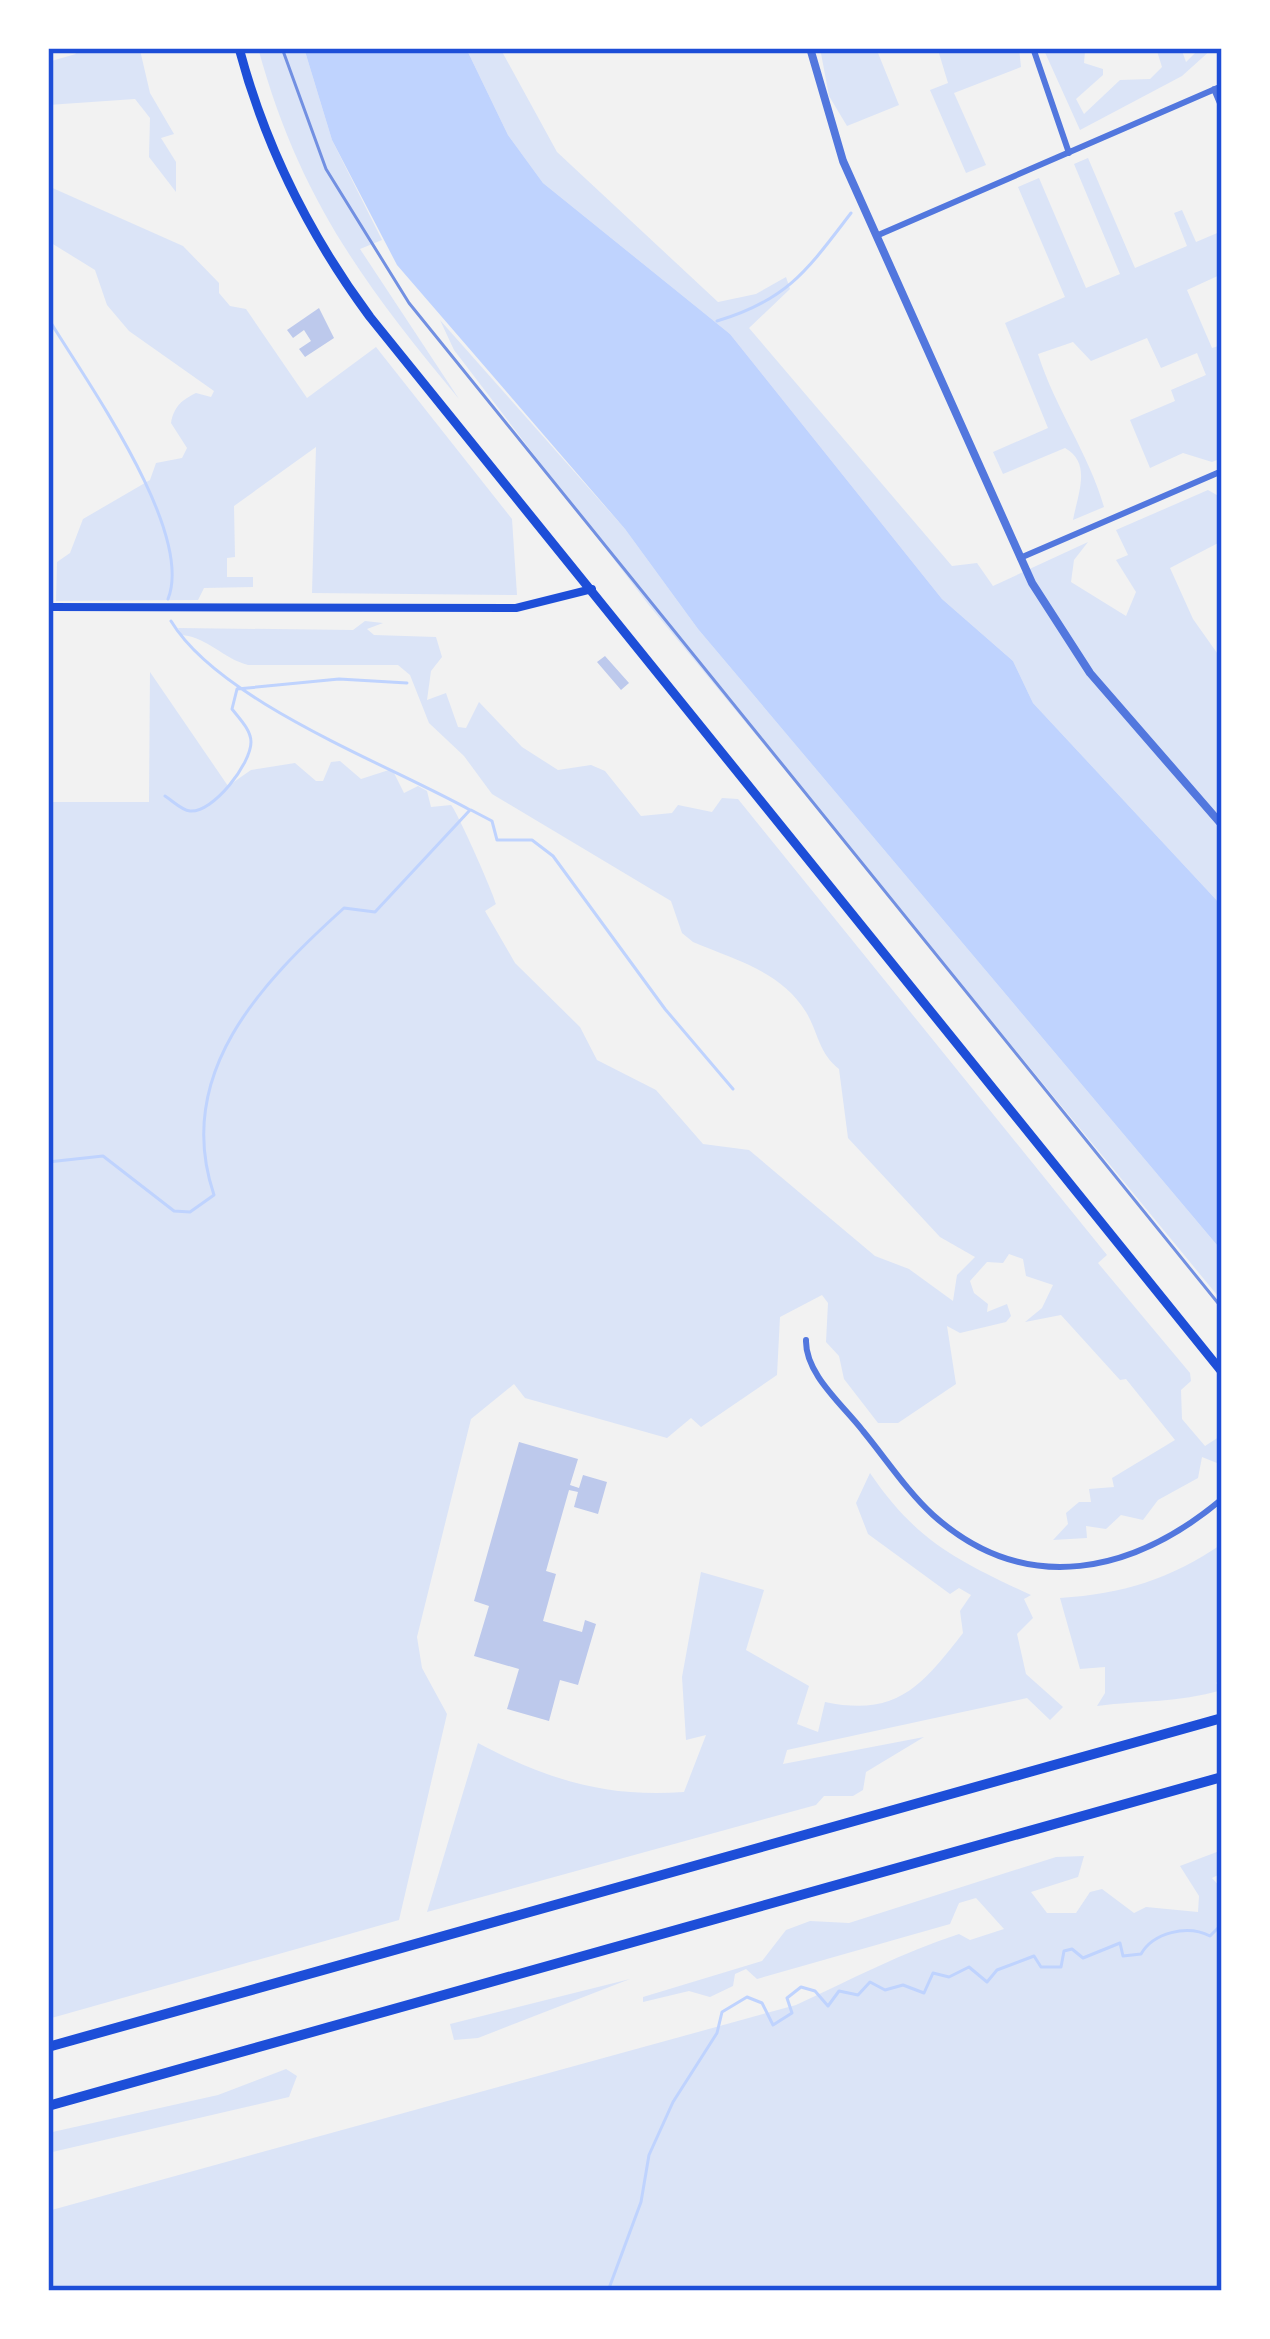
<svg xmlns="http://www.w3.org/2000/svg" width="1270" height="2339" viewBox="0 0 1270 2339" font-family="'Fira Sans Condensed',sans-serif">
<style>
.green{fill:#dbe4f7}
.water{fill:#bfd3fe}
.lines{fill:none;stroke-linecap:round;stroke-linejoin:round}
.stream{stroke:#bfd3fe;stroke-width:3}
.building{fill:#bdc9ec}
.minor{stroke:#5277de;stroke-width:6}
.tertiary{stroke:#5277de;stroke-width:8}
.secondary{stroke:#1d4ed8;stroke-width:8}
.primary{stroke:#1d4ed8;stroke-width:9}
.motorway{stroke:#1d4ed8;stroke-width:10}
.rail{stroke:#7290e2;stroke-width:3}
.neatline{fill:none;stroke:#1d4ed8;stroke-width:4.5}
</style>
<rect width="100%" height="100%" fill="#f2f2f2"/>
<path class="green" d="M72,48L140,50L150,93L174,134L161,138L176,162V192L149,157L150,118L135,99L48,105V62L76,54Z
M258,48H304L332,140L382,240L360,249L459,399C362,282 299,197 258,48Z
M466,48H500L557,152L718,302L756,294L786,277L790,289L749,328L952,566L977,563L993,586L1088,542L1074,560L1071,582L1126,616L1136,592L1116,560L1128,555L1116,530L1208,490L1222,498V541L1170,568L1193,619L1222,660V906L1033,703L1013,661L942,599L730,334L543,183L508,135Z
M820,48H876L899,105L847,126L829,96Z
M924,48H1019L1021,67L954,93L986,165L966,173L930,90L948,83L938,50L925,53Z
M1043,48H1092L1085,51L1084,63L1103,69V75L1076,99L1084,114L1120,80L1150,79L1162,67L1156,48H1181L1186,62L1200,48H1213L1182,76L1080,130Z
M1088,158L1135,268L1187,246L1174,213L1182,210L1196,242L1222,231V274L1187,290L1212,348L1222,345V458L1212,462L1183,453L1150,468L1130,420L1175,401L1171,390L1206,375L1197,353L1161,368L1147,338L1091,361L1073,342L1038,354C1055,408 1088,452 1104,507L1073,520C1078,493 1092,463 1065,448L1003,474L993,452L1048,428L1005,323L1065,297L1018,187L1039,178L1086,288L1120,274L1074,164Z
M48,186L183,246L219,283V293L230,306L246,309L307,398L376,347L512,519L517,595L312,593L316,447L234,506L235,557L227,558V577H253V587L204,588L198,600L56,601L57,562L70,553L83,519L150,480L156,463L182,458L187,448L171,423C174,406 182,400 196,393L211,397L214,391L129,331L107,305L95,270L48,241Z
M440,320L625,529L698,629L1222,1251V1301L648,604L454,350Z
M365,621L383,623L367,629L374,635L436,637L442,657L431,671L427,700L446,693L458,727L466,728L479,702L522,747L558,770L591,765L605,771L641,816L672,813L678,805L712,812L722,798L738,799L1107,1255L1098,1263L1190,1373L1191,1381L1181,1390L1182,1419L1205,1446L1222,1435V1465L1202,1457L1198,1478L1158,1500L1143,1520L1121,1515L1106,1529L1086,1526L1087,1538L1053,1540L1068,1524L1066,1513L1079,1502H1091L1089,1489L1114,1487L1112,1478L1175,1440L1126,1379L1120,1380L1061,1315L1025,1322L1042,1308L1053,1285L1026,1276L1023,1259L1009,1254L1003,1263L987,1262L970,1281L974,1293L988,1304L987,1312L1007,1304L1011,1316L1006,1322L960,1333L947,1326L956,1384L898,1423H878L844,1379L839,1356L826,1342L828,1303L822,1295L780,1317L777,1375L701,1427L691,1418L667,1438L525,1398L514,1384L471,1419L417,1637L422,1668L447,1714L399,1920L48,2019V802H149L150,672L228,786L251,770L295,763L316,781H323L331,762L340,761L361,779L392,769L404,793L418,786L427,791L431,807L451,805C457,811 493,892 496,904L485,911L515,963L580,1027L597,1060L656,1090L703,1144L749,1150L875,1256L909,1269L953,1301L957,1275L975,1257L940,1237L848,1138L839,1069C818,1052 819,1034 806,1012C781,971 735,960 693,942L682,933L671,901L492,794L464,756L429,723L410,675L398,665H248C222,658 209,638 182,635L178,628L353,630Z
M870,1473C917,1542 958,1561 1031,1595L1024,1599L1033,1618L1017,1634L1026,1674L1063,1707L1050,1720L1027,1698L787,1750L783,1764L924,1737L866,1772L863,1790L853,1796H824L816,1805L427,1912L478,1743C546,1779 606,1798 684,1792L706,1735L686,1740L682,1677L701,1572L764,1590L746,1650L809,1686L797,1724L818,1732L825,1702C896,1717 921,1687 963,1633L960,1611L971,1595L959,1588L950,1594L868,1534L856,1503Z
M1222,1544V1677L1216,1683L1222,1690C1176,1703 1144,1700 1097,1706L1105,1693V1667L1080,1669L1060,1598C1123,1594 1170,1579 1222,1544Z
M1222,1850V1873L1212,1878L1222,1889V2291H48V2211L796,2005C850,1980 903,1952 959,1934L970,1940L1004,1929L976,1898L959,1903L950,1924L757,1979L746,1969L735,1974L733,1986L710,1997L689,1991L643,2002V1997L762,1961L786,1930L810,1921L849,1923L1056,1857L1084,1856L1078,1877L1031,1892L1047,1913H1076L1090,1892L1102,1889L1134,1913L1146,1907L1198,1912L1199,1896L1180,1866Z
M630,1979L478,2038L454,2040L450,2024Z
M286,2069L297,2076L289,2097L48,2153V2133L218,2095Z"/>
<path class="water" d="M304,48H466L508,135L543,183L730,334L942,599L1013,661L1033,703L1222,906V1251L698,629L625,529L397,265L332,140Z"/>
<g class="lines">
<path class="stream" d="M48,318C84,378 195,531 168,599
M717,321C788,300 808,269 851,213
M165,796C173,801 181,810 190,811C213,813 251,764 251,742C251,730 239,718 232,709L237,689L339,679L407,683
M471,810L492,821L497,840H532L553,856L665,1009L733,1089
M48,1162L103,1156L174,1211L190,1212L214,1195C173,1074 261,983 344,908L375,912L470,810C385,763 219,701 171,621
M608,2291L641,2202L649,2155L673,2102L717,2033L722,2012L747,1997L762,2003L773,2025L792,2013L787,1998L801,1987L815,1991L828,2006L839,1991L858,1995L870,1982L885,1990L903,1985L924,1993L933,1973L949,1977L969,1967L987,1982L997,1970L1034,1956L1041,1967H1061L1064,1951L1072,1949L1083,1958L1120,1943L1123,1956L1141,1954C1153,1933 1187,1924 1210,1936L1222,1924"/>
</g>
<path class="building" d="M319,308L334,338L305,357L299,349L311,341L304,330L293,338L287,330Z
M605,656L629,683L621,690L597,662Z
M519,1442L578,1459L570,1485L579,1488L583,1475L607,1482L598,1514L574,1507L578,1492L569,1490L546,1571L556,1574L543,1621L582,1632L585,1620L596,1624L578,1685L560,1680L549,1721L507,1709L519,1669L474,1656L489,1606L474,1601Z"/>
<g class="lines">
<path class="minor" d="M1033,48L1069,153
M1214,89L1222,108
M876,236L1222,86
M1020,558L1222,471
M806,1340C805,1374 843,1405 863,1431C886,1459 907,1491 933,1515C1027,1599 1135,1572 1222,1499"/>
<path class="tertiary" d="M810,48L843,161L1032,583L1090,673L1222,825"/>
<path class="secondary" d="M48,607L516,608L592,589"/>
<path class="primary" d="M239,48C265,146 310,236 370,317L1222,1372"/>
<path class="motorway" d="M48,2047L1222,1718
M48,2106L1222,1777"/>
<path class="rail" d="M282,48L326,169L409,303L1222,1308"/>
</g>
<rect width="1270" height="2339" fill="none" stroke="#ffffff" stroke-width="102"/>
<rect x="51" y="51" width="1168" height="2237" class="neatline"/>
</svg>
